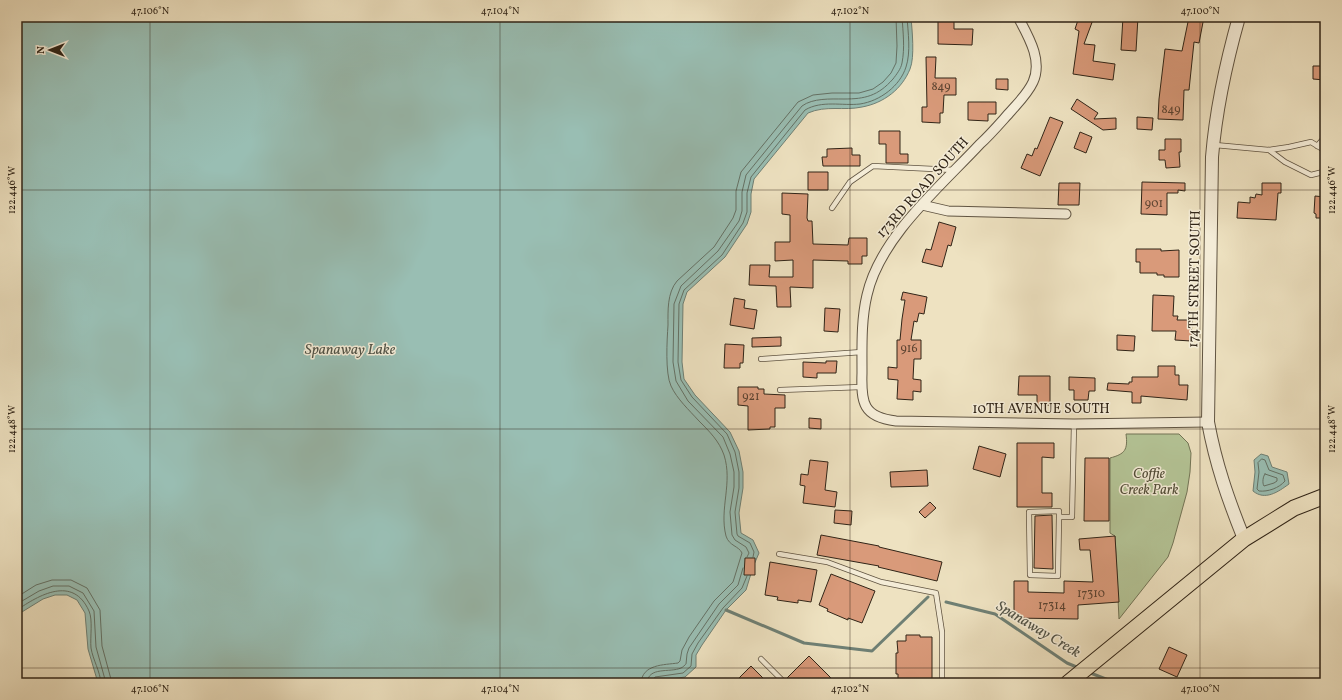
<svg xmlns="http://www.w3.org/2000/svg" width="1342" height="700" viewBox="0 0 1342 700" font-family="Vollkorn,serif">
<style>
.green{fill:#b4c496;stroke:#727456}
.water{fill:#99beb3;stroke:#6f8075}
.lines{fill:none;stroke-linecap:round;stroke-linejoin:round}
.shore{stroke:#647165;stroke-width:1}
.stream{stroke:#6f8075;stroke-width:3}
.building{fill:#d99a7a;stroke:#302417}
.service-casing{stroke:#605442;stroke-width:6}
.minor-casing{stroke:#605442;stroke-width:11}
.tertiary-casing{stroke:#605442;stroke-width:14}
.primary-casing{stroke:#302417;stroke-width:17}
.service{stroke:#f4ecd7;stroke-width:4.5}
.minor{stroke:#f4ecd7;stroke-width:9}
.tertiary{stroke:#f4ecd7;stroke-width:12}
.primary{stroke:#eee2c1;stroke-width:15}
.ticks{fill:none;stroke:#302417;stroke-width:1;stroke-opacity:0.45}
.labels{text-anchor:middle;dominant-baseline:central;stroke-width:3;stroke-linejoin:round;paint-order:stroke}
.number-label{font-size:12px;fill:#5a4230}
.street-label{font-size:14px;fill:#302417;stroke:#f4ecd7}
.park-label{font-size:14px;font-style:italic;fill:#514c37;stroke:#f4ecd7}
.water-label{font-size:15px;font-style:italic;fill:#505246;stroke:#f4ecd7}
.neatline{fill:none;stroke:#302417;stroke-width:1.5}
.ticks-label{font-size:10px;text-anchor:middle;fill:#302417}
</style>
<rect width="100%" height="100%" fill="#eee2c1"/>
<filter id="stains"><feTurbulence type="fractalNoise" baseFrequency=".005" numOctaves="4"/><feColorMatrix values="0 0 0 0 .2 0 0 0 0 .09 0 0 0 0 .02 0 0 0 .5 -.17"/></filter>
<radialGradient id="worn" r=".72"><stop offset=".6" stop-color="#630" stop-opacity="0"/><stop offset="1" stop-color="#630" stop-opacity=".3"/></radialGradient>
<path class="green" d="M1126,434H1179L1188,443L1191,453L1190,472L1187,492L1173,543L1168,557L1119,619L1115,536L1110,533V458C1125,454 1128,450 1126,434Z"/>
<path class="water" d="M17,17H911C912,30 915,57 910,69C902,89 884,103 862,107C844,111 826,105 808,113L754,179L751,194V212L747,224L725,257L687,292L683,304L682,362L684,379L695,395L730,432L739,451L743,472V488L739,513L741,533L753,540L759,553L753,567L746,590L726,610L702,645L696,655V667L685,677L644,683H98L88,649L85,613L77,600L67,595H55L43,599L17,615Z
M1261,454L1268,456L1272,467L1287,472L1289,484C1278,492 1265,501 1253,491L1255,472L1254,460Z"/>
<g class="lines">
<path class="shore" d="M1262,459L1265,460L1269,470L1283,475L1285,481C1279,488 1268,492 1259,491L1257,489L1259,472L1258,463Z
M1265,474L1277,478V481L1274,483L1264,486C1262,483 1263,476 1265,474Z
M747,557L749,553L746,547L735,540L732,535L730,512L734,487V472L730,454L723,437L688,401L676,381L673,362L674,304L681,286L718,251L739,221L742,211V192L746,175L802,106C813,98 830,99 844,99C865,99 878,96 893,79C896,75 901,69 902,63C905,48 903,32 902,17
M753,557L754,552L750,543L738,536L737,534L735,512L739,488V472L735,452L727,434L692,397L681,380L678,362L679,304L684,290L722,255L743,223L747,212V193L751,177L805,110C822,100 842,106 860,104C880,101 900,86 906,67C911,52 908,32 907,17
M17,597L36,585L52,580H71L87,588L100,610L102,646L112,683
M17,604L39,591L53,586H69L83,593L94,611L96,647L106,683
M17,610C39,595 73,575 89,611C93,620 90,637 91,648C93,660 100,671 101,683
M641,683C642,664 664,665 678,663L680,661L682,650L689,637L714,601L733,582L742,553C739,546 729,546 726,536C719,509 733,483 724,455C719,441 710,432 699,421C689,410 677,399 671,386C665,373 667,340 668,325C668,311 667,293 677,281L714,247L733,218L736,210V191L741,172L798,102L813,95L832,93H859L873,89L883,82L891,73L896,63L897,46L896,17
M647,683C648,666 670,673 681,668C682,668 686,664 686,664L687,654L689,648L719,604L738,585L743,568
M652,683L653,680L655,677L683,673L691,666L692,654L698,643L723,608L742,588L747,576"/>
<path class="stream" d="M946,602L995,614L1067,663L1079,668
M726,610L804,643L872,651L928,597
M1088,672L1116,683"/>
</g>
<path class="building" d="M938,17H954V29H973L972,45L938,44Z
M1079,17H1094L1084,44L1095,45L1093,61L1115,64L1113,80L1073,74L1079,31L1075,29Z
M1123,17H1138L1136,51L1121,50Z
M1189,17H1204L1199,43L1194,42L1189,90H1184L1183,120L1158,119L1159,99L1165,49L1182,51Z
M926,57H936L935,78H956V95H944L943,113H940V123L922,122V107H927Z
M1313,66H1325V80L1313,79Z
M996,79H1008V90L996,89Z
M1077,99L1098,113L1094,119L1116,118V129L1103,130L1071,109Z
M968,102H996V114H988V121L968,120Z
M1050,117L1063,122L1040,176L1021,168L1027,154L1032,156L1035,148L1037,149Z
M1137,117L1153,118L1152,130L1137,129Z
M879,131H900V154H908V163H886V144H879Z
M1080,132L1092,137L1086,153L1074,148Z
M1165,139H1181V152H1179L1180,167L1166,168L1165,160H1159V150H1165Z
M852,148V155H860V166H823L822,157H827V149Z
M808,172H828V190H808Z
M1142,182L1185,183V191L1178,190V193H1167V215L1141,214Z
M1059,183H1080L1079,205H1058Z
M1262,183H1281V193H1278L1276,220L1237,218L1238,202L1250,203V197L1255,198L1256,194L1262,195Z
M782,193L808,194L807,218L808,221H812L813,244L848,245L849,238H867V256H862V264H848V261L813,260V288L790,287L791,307H777L776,286L749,285L750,265H770L769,277H793V260L775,261V242H790V215L782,214Z
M1315,196L1325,197V218H1316V214L1314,213Z
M939,222L956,227L951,246L948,245L942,267L922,262L926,249L931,250Z
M1136,249H1161V251L1179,250V277H1164V275H1157V273H1140V262H1136Z
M903,292L927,297L924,314L919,313L917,322L914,321L911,340H921V359H914L913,379L921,380V392L913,391V400L897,399L898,380L888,379V367L897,368V340H900L902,319L905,300H901Z
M1153,295L1174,296L1173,316H1178L1177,320H1192L1191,341L1175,340L1176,331H1152Z
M734,298L745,300L744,308L757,310L754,329L730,325Z
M825,308L840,309L838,332L824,331Z
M1117,335L1135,336L1134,351L1117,350Z
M781,337V346L752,347V338Z
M725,344L744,345L743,363H740V368H724Z
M826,361H837L836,373H817V378L803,377V362L826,363Z
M1158,366H1175V375H1179V385H1188L1187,400L1141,396V403H1132V392L1107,390L1108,383L1129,384V382H1132V377H1158Z
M1019,376H1050V405H1037V395H1018Z
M1069,377L1095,378V391H1089L1088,400H1074V390H1069Z
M738,387H758V389H764V394L785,395V408H775V427H770V429L748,430V406L738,405Z
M809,418L821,419V429L809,428Z
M1017,443H1054V458L1042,457V493H1052V507H1017Z
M979,446L1006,454L1000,477L973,469Z
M1085,458H1109V521H1084Z
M810,460L828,462L825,490L837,492L835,507L803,503L805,486L800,485L801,474L808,475Z
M927,470L928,486L891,487L890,472Z
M930,502L936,508L925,518L919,512Z
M835,510L852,511L851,525L834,523Z
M1052,515L1053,569L1034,568L1035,516Z
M821,535L879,546V547L942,562L937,581L878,567L879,566L817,555Z
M1115,536L1119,602L1078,605V619L1014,618V581H1028V592L1064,593V581L1093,582L1090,550H1080L1079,539Z
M745,558H755V575H744Z
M770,562L817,570L811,602L798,600V603L777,600L778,597L765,595Z
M831,574L875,591L862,623L848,618V620L827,611L828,609L819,605Z
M906,635H920V637H932V683H898V674H896V653H898L897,641H906Z
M1169,647L1187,655L1177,677L1159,669Z
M809,656L836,683H789L786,679Z
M751,666L768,683H734Z"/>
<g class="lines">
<defs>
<path id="service" d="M1215,145L1269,150L1289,147L1311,142L1324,150L1325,154
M1317,146L1325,137
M1269,150L1285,162L1311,175L1323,172L1325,169
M832,208L850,182L873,166L954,170
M761,359L862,352
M780,390L861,387
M1059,517L1058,576L1030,575L1029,512L1059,511V517H1072L1074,424
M779,554L827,562L881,582L936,593L942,632V683
M761,659L785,683"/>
<path id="minor" d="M1018,17C1028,36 1043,60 1033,82C1028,93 1019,102 1011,111C1001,122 991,134 980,144C941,186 880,237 867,295C861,320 862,347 862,373C861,403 863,417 896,421L1074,424L1208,422
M922,205L948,211L1066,214"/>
<path id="tertiary" d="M1239,17C1226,63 1216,109 1212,157L1208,422C1216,465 1228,499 1244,539"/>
<path id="primary" d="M1068,683L1244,539L1294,508L1325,496"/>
</defs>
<use href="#service" class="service-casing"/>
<use href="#minor" class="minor-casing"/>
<use href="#tertiary" class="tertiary-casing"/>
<use href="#primary" class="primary-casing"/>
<use href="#service" class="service"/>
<use href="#minor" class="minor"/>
<use href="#tertiary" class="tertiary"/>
<use href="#primary" class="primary"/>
</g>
<path class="ticks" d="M150,17V683M500,17V683M850,17V683M1200,17V683M17,190H1325M17,429H1325M17,668H1325"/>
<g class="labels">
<g class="number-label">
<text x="941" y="87">849</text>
<text x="1171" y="110">849</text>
<text x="1154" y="204">901</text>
<text x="909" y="349">916</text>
<text x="751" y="397">921</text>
<text x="1091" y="594">17310</text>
<text x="1052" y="606">17314</text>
</g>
<g class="street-label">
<text transform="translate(923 188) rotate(-48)">173RD ROAD SOUTH</text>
<text transform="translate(1195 279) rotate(-89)">174TH STREET SOUTH</text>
<text x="1041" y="409">10TH AVENUE SOUTH</text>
</g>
<g class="park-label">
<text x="1149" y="474">Coffie<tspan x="1149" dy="16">Creek Park</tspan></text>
</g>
<g class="water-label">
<text x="350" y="350">Spanaway Lake</text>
<text transform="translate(1038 630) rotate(31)">Spanaway Creek</text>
</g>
</g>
<rect width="1342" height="700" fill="none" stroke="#eee2c1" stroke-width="44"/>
<g transform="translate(50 50) rotate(270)" stroke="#f4ecd7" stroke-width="3" paint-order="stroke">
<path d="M0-3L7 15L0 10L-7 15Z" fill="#302417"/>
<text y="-6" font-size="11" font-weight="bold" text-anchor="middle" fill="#302417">N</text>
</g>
<rect x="22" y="22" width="1298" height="656" class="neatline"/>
<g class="ticks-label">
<text x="150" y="14">47.106°N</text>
<text x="500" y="14">47.104°N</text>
<text x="850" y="14">47.102°N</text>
<text x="1200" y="14">47.100°N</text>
<text transform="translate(1331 190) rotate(-90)" y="4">122.446°W</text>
<text transform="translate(11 190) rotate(-90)" y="4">122.446°W</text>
<text transform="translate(1331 429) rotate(-90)" y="4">122.448°W</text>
<text transform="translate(11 429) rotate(-90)" y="4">122.448°W</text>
<text x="150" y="692">47.106°N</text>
<text x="500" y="692">47.104°N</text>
<text x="850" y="692">47.102°N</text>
<text x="1200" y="692">47.100°N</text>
</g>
<rect width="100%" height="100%" filter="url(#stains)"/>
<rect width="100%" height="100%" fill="url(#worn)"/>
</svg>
